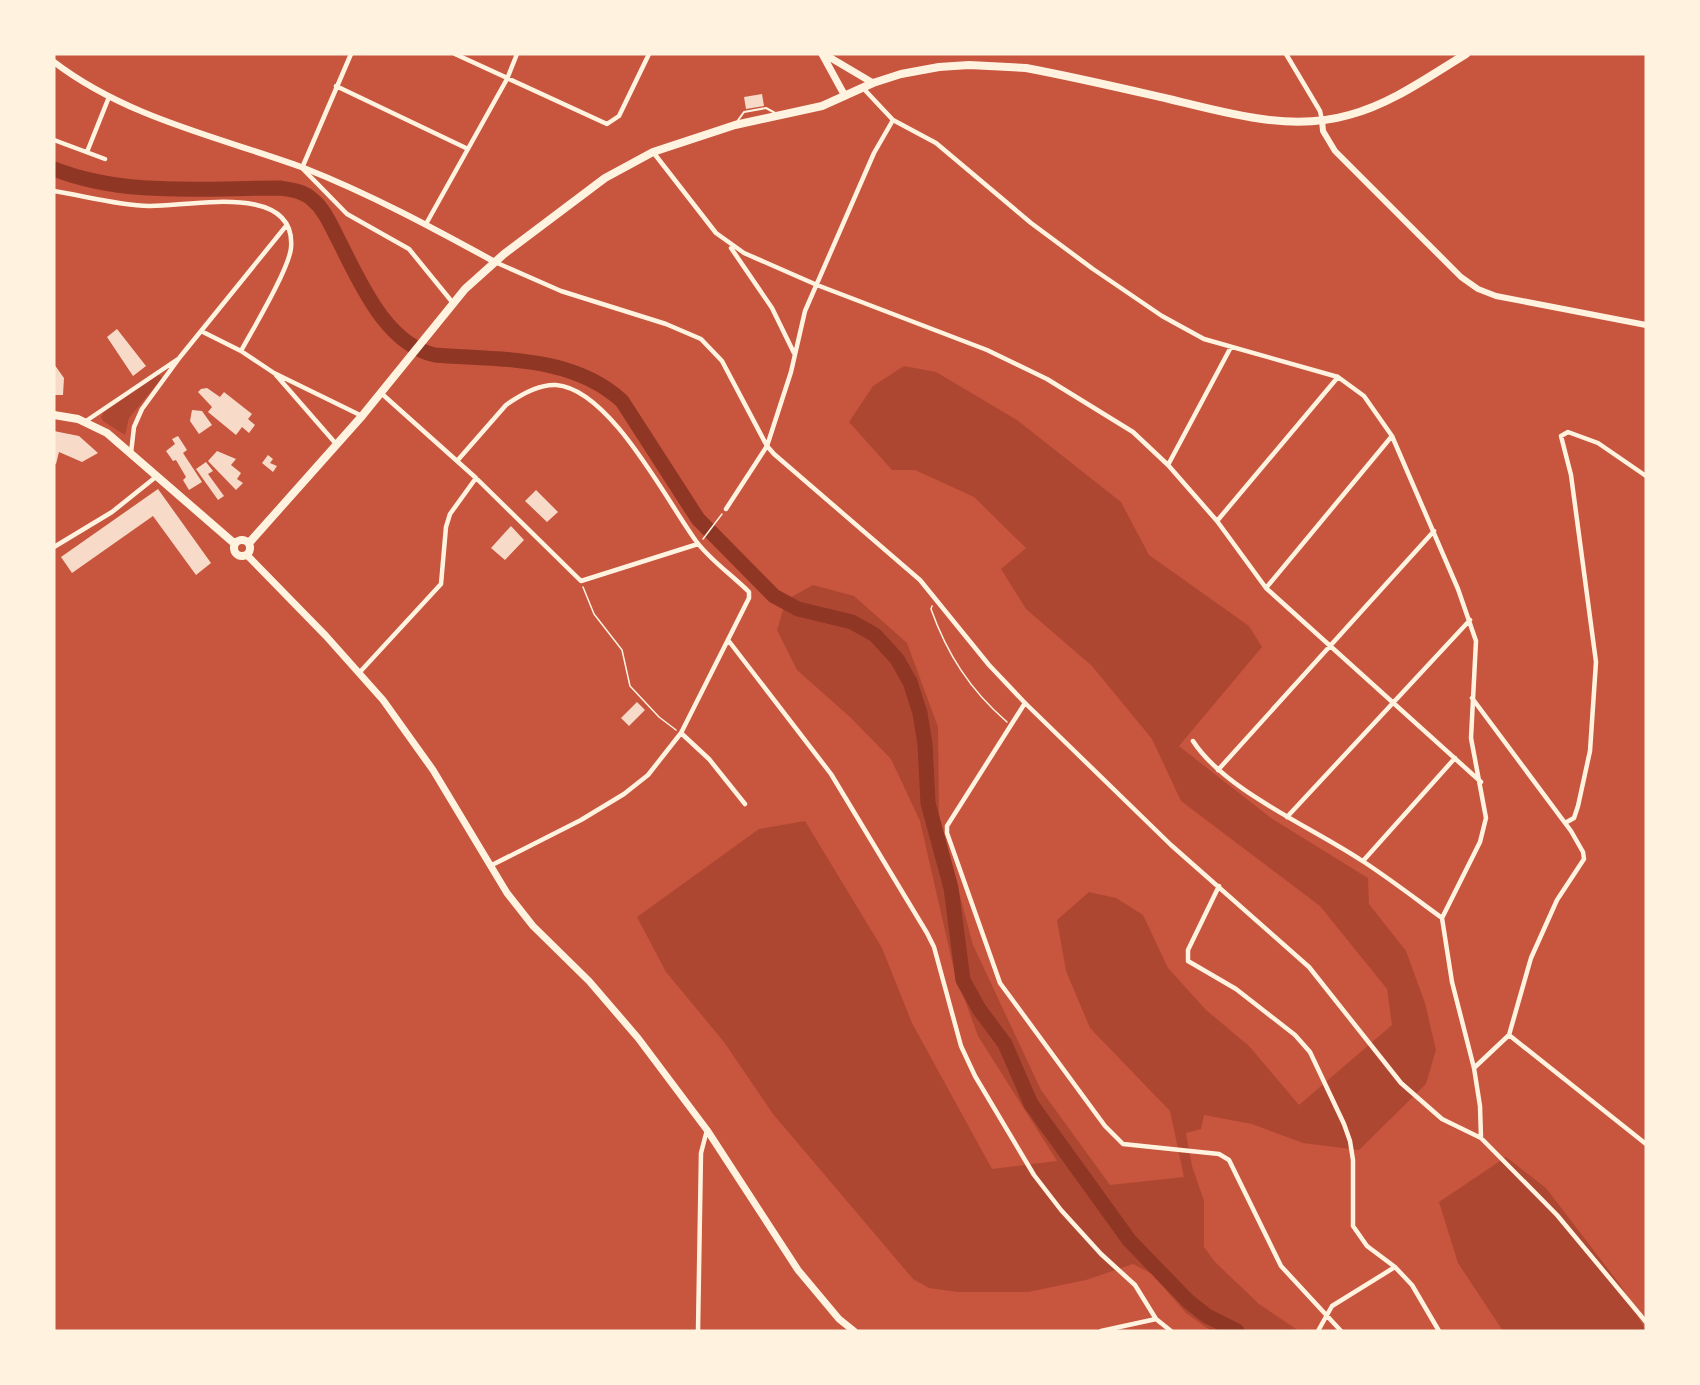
<svg xmlns="http://www.w3.org/2000/svg" width="1700" height="1385" viewBox="0 0 1700 1385" font-family="Figtree,sans-serif">
<style>
.green{fill:#ae4732}
.lines{fill:none;stroke-linecap:round;stroke-linejoin:round}
.river{stroke:#8f3625;stroke-width:15}
.building{fill:#f7dbc8}
.path{stroke:#fff3e0;stroke-width:1.5}
.service{stroke:#fff3e0;stroke-width:2}
.minor{stroke:#fff3e0;stroke-width:4.5}
.tertiary{stroke:#fff3e0;stroke-width:6}
.secondary{stroke:#fff3e0;stroke-width:7}
.primary{stroke:#fff3e0;stroke-width:8}
</style>
<rect width="100%" height="100%" fill="#c8553d"/>
<path class="green" d="M904,366L936,372L1017,420L1121,502L1149,555L1249,626L1262,647L1179,746L1271,818L1368,878L1369,904L1406,951L1425,1003L1436,1050L1426,1084L1359,1150L1303,1143L1252,1124L1204,1115L1201,1129L1186,1133L1192,1166L1204,1201V1247L1215,1262L1259,1304L1299,1331H1211L1186,1313L1152,1274L1133,1264L1086,1280L1028,1292H958L929,1288L913,1279L773,1114L724,1042L666,972L637,917L759,829L805,821L882,948L912,1023L992,1169L1057,1161L978,1036L954,970L920,821L891,759L851,718L797,670L777,630L786,600L813,585L854,596L907,643L938,727L939,817L973,945L1041,1090L1110,1185L1184,1177L1170,1111L1090,1028L1066,971L1057,920L1089,892L1116,898L1143,915L1168,968L1206,1010L1249,1046L1299,1105L1392,1025L1387,989L1320,906L1181,801L1152,739L1092,666L1026,609L1001,569L1026,548L974,497L915,470H892L849,422L873,386Z
M158,374L162,378L129,418L125,435L103,421L101,417L104,412Z
M1506,1157L1546,1188L1621,1286L1646,1331H1503L1458,1263L1439,1202Z"/>
<g class="lines">
<path class="river" d="M54,169C125,197 205,188 280,188C293,190 303,191 313,200C325,210 331,226 338,239C359,280 385,344 435,355C499,360 572,355 622,401L698,519L774,596L798,609L852,622L875,635L897,659L910,682L920,713L925,744L928,803L951,888L963,980L979,1009L1005,1044L1031,1104L1129,1240L1188,1301L1207,1316L1237,1331"/>
</g>
<path class="building" d="M762,94L764,106L746,109L744,97Z
M117,329L146,366L133,376L107,337Z
M54,364L64,378L63,395H54Z
M207,388L220,397L224,392L252,414L248,419L255,425L249,433L242,427L236,435L208,412L212,407L198,392L201,389Z
M192,410L202,411L212,425L199,434L190,421Z
M54,431L79,436L98,453L82,462L59,452L56,464H54Z
M178,436L187,450L183,453L202,482L189,490L183,480L186,477L176,460L173,461L166,451L175,444L172,439Z
M217,451L236,459L231,465L241,473L237,479L243,483L236,490L208,461Z
M268,455L273,459L270,463L277,466L273,472L262,463Z
M206,462L213,471L208,474L224,496L218,500L196,469Z
M158,489L211,563L196,575L153,516L72,573L61,557Z
M536,490L558,512L547,522L525,501Z
M511,526L524,540L505,560L491,548Z
M637,702L645,710L629,726L621,718Z"/>
<g class="lines">
<path class="path" d="M703,539L722,514
M583,587L594,614L622,650L630,686L659,717L676,730
M932,606L931,609C947,654 970,690 1007,722"/>
<path class="service" d="M736,123L744,112L766,108L777,114"/>
<path class="minor" d="M351,54L302,168L347,214L409,249L453,303
M455,54L607,124L619,116L649,54
M1286,54L1320,111L1322,120
M336,86L468,149
M862,87L893,120L936,143L1031,223L1093,269L1162,316L1204,339L1338,377L1364,396L1392,436L1458,589L1476,641L1471,738L1486,818L1480,842L1442,918L1452,982L1474,1068L1480,1106L1481,1138
M54,140L105,159
M87,152L109,97
M653,152L716,233L744,253L817,285L987,350L1047,379L1133,432L1168,465L1217,521L1266,588L1481,782
M54,191C85,196 117,205 149,206C187,207 297,181 291,248C289,269 253,329 241,351
M426,224L507,79L517,54
M731,248L772,308L794,353
M495,262L561,291L666,324L701,339L722,361L767,446L774,454L920,580L989,665L1025,703L1171,845L1309,967L1401,1083L1442,1119L1481,1138L1557,1215L1646,1322
M201,331L241,351L274,373L362,416
M276,375L337,445
M381,393L476,478L581,581L698,544
M86,421L178,359
M131,453L134,427L142,409L180,357L286,226
M457,461L506,405C520,395 539,384 556,385C610,389 666,500 696,541C710,560 732,575 749,592V598L681,733L648,775L624,794L581,820L490,866
M1168,465L1231,347
M726,509L767,446L791,372L805,311L874,153L893,120
M1217,521L1338,377
M54,547L112,512L157,476
M1266,588L1392,436
M728,640L831,774L927,933L934,947L961,1046L975,1076L1034,1175L1061,1210L1101,1254L1135,1285L1156,1319L1171,1331
M359,673L441,584L446,527L450,514L476,478
M1472,698L1571,831L1583,852L1584,859L1557,900L1531,958L1509,1035L1474,1068
M1025,703L947,826V833L1000,983L1105,1126L1123,1144L1219,1154L1229,1160L1281,1266L1341,1331
M681,733L709,759L745,804
M1193,741C1225,791 1314,828 1364,862C1390,879 1416,899 1442,918
M1218,770L1434,531
M1287,817L1470,620
M1565,823L1574,818L1578,806L1590,751L1596,662L1571,475L1561,436L1568,432L1598,443L1646,476
M1363,861L1455,758
M1219,886L1188,950V961L1236,989L1295,1035L1310,1052L1344,1124L1350,1141L1353,1160V1226L1367,1246L1395,1267L1412,1285L1439,1331
M1509,1035L1646,1144
M698,1331L701,1153L707,1130
M1101,1331L1156,1319
M1318,1331L1332,1306L1395,1267"/>
<path class="tertiary" d="M54,62C127,118 219,137 304,168C370,194 433,228 495,262
M1322,120L1323,131L1335,151L1461,277L1478,289L1496,296L1646,325"/>
<path class="secondary" d="M822,54L845,96
M824,54L873,83
M247,555L326,636L383,700L433,770L507,893L533,926L589,981L638,1038L707,1130L798,1270L839,1319L854,1331"/>
<path class="primary" d="M54,415L78,419L107,433L235,544
M234 548a8 8 0 1 1 16 0a8 8 0 1 1-16 0Z
M249,543L362,416L465,289L504,254L605,178L653,152L735,125L822,106L873,83L901,74L939,67L969,65L1026,68C1074,77 1121,88 1169,99C1227,113 1290,132 1349,115C1391,104 1428,77 1466,54"/>
</g>
<rect width="1700" height="1385" fill="none" stroke="#fff3e0" stroke-width="111"/>
</svg>
